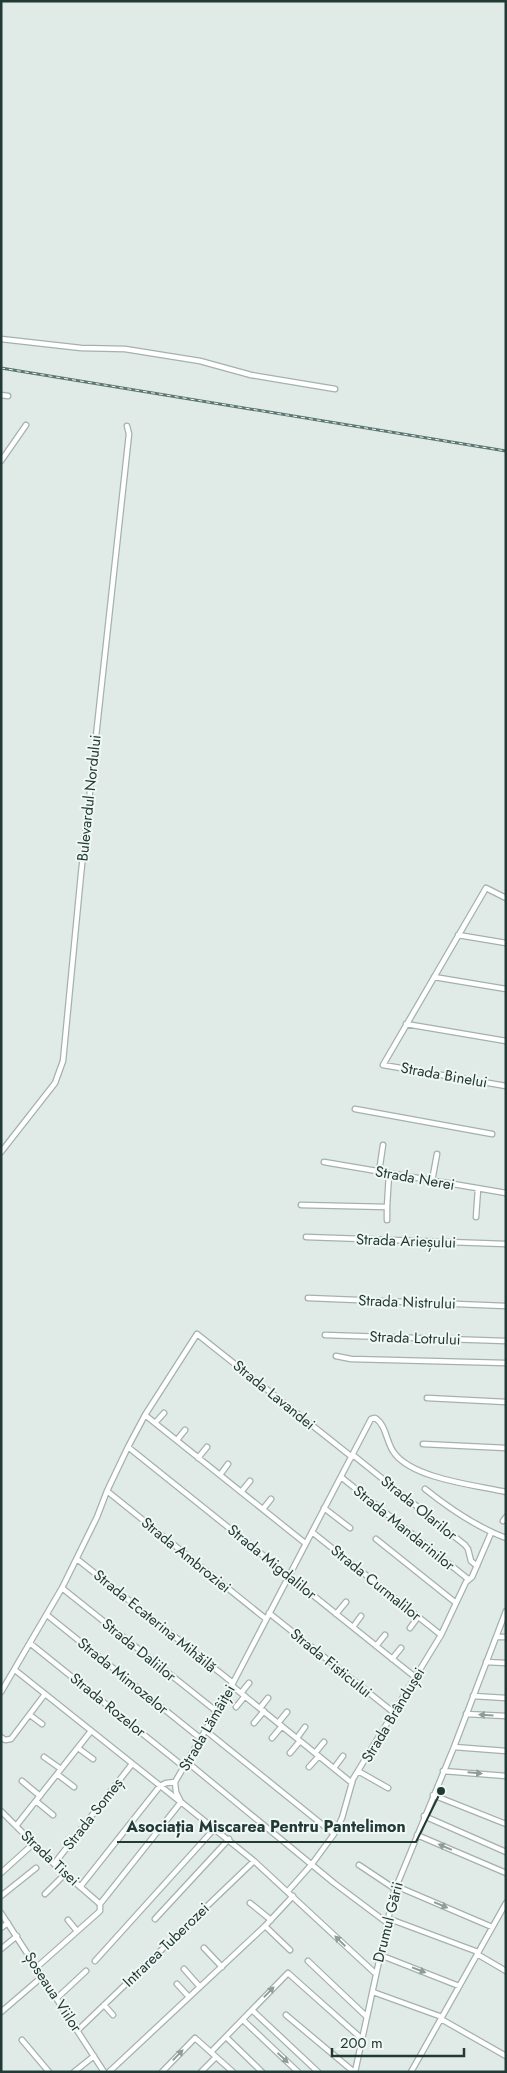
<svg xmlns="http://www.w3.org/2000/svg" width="507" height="2073" viewBox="0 0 507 2073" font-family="Jost,sans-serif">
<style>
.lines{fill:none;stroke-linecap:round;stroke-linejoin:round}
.street-casing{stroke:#a3b2ae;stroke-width:7}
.street{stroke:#fff;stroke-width:4.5}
.rail-casing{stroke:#5c7671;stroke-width:3}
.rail{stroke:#f0f7f4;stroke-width:1;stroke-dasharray:4;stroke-linecap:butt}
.oneway{fill:#909c9a}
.labels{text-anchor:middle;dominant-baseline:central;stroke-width:4;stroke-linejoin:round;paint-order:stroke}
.street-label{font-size:15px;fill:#213a35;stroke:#f0f7f4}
.leader{fill:none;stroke:#213a35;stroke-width:2}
.callout-dot{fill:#213a35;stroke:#f0f7f4;stroke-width:2}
.callout-label{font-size:16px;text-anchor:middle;font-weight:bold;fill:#213a35;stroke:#f0f7f4;stroke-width:4;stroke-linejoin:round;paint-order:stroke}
</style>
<rect width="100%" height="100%" fill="#e0ebe7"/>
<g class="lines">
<defs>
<path id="street" d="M1,339L81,348L125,349L200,361L251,375L335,389
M1,395L8,396
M1,461L26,425
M506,898L486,888L383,1065L506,1086
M458,935L506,943
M434,977L506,989
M406,1024L506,1041
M355,1109L492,1134
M1,1152L55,1083L63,1061L81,874L129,434L127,426
M324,1162L506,1193
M379,1172L383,1145
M432,1181L437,1154
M301,1205L387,1207L389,1174
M476,1217L478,1189
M387,1220V1207
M306,1237L506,1244
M308,1298L506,1306
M325,1335L506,1341
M336,1356L351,1359L506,1363
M427,1398L506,1402
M145,1415L305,1543
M155,1423L164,1413
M177,1440L185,1430
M423,1444L506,1448
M128,1447L415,1677
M353,1455L465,1545L468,1549L471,1561L477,1566
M198,1458L207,1447
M220,1475L228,1464
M341,1477L468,1579
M425,1489C450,1509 476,1527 506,1538
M107,1491L266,1619
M241,1492L250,1481
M324,1508L350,1528
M263,1509L271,1499
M503,1521L506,1517
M312,1532L441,1635
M376,1539L456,1603
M77,1559L233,1683
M62,1588L216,1711
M269,1613L393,1712
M336,1614L346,1602
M47,1615L200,1738
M353,1627L361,1616
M410,1628L418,1617
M496,1637H506
M31,1644L184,1767
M376,1646L385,1635
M392,1659L401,1648
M486,1662L506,1663
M15,1670L178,1800
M231,1685L352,1783
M1,1692L62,1588L97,1517L107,1491L128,1447L145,1415L197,1334L352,1457
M241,1693L249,1683
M473,1696L506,1698
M236,1707L245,1696
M260,1708L268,1698
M466,1714L506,1716
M30,1715L42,1724
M254,1723L264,1711
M278,1723L287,1712
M205,1730L334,1834
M1,1737L5,1740L11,1739L45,1694
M272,1738L282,1726
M297,1738L305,1727
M454,1747L506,1751
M78,1748L93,1759
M290,1753L300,1741
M315,1753L324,1742
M44,1757L61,1769
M187,1762L334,1883L386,1922
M309,1767L319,1756
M334,1768L343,1756
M358,1771L388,1788
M443,1771L506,1776
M57,1774L74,1787
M22,1781L40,1796
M433,1795L506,1824
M36,1801L53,1815
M1,1811L54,1864L100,1904
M424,1816L506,1852
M16,1826L91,1731
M417,1835L506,1873
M54,1864L132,1764
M359,1865L395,1889
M1,1873L33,1844
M396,1886L492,1927
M80,1887L160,1786L166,1783L175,1782
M288,1891L312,1864L334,1834L342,1818L353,1779L441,1635L466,1582L472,1577L491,1533
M45,1894L65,1874
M1,1896L36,1868
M250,1903L271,1920
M1,1913L104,2072
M387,1918L478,1952
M155,1919L229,1839
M68,1920L77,1931
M265,1926L290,1950
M1,1928L8,1923
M204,1948L222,1967
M1,1949L17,1936
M477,1954L506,1971
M380,1955L459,1986
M95,1961L215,1828
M308,1961L367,2017
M37,1967L100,1911V1904L181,1802
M184,1969L200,1987
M376,1974L254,1861L181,1802L176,1792L175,1782L233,1683L371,1419L375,1418C387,1425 386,1444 395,1454C415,1479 475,1485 506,1492
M177,1984L189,1997
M373,1992L442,2017
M57,1998L86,1971
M104,2005L113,2015
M252,2010L318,2072
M1,2012L43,1976
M286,2015L354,2072
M441,2019L506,2056
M243,2020L298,2072
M78,2030L254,1861
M226,2037L262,2072
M22,2040L49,2072
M211,2052L288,1973L362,2039
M74,2072L94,2056
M109,2072L265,1926L293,1896
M162,2072L195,2038L233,2072
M201,2072L216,2057
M355,2072L394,1892L454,1747L506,1611
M411,2072L506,1903"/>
</defs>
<use href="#street" class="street-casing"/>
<use href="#street" class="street"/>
<defs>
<path id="rail" d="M1,368L506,451"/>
</defs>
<use href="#rail" class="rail-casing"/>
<use href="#rail" class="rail"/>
</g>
<defs><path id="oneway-solid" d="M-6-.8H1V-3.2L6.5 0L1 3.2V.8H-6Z" transform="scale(1.25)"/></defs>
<g class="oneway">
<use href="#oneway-solid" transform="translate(486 1715) rotate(-177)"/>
<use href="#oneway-solid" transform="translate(475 1773) rotate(5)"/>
<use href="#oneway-solid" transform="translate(445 1847) rotate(-157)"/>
<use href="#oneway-solid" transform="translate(441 1905) rotate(23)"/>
<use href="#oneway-solid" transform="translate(340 1941) rotate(-136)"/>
<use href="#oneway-solid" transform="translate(419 1970) rotate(21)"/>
<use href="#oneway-solid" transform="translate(269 1992) rotate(-46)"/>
<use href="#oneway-solid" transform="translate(178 2055) rotate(-46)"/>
<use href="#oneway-solid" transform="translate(283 2058) rotate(43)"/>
</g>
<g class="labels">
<g class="street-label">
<text transform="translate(89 798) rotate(-84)">Bulevardul Nordului</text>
<text transform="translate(444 1075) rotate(10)">Strada Binelui</text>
<text transform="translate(415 1178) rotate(10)">Strada Nerei</text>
<text transform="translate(406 1241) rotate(2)">Strada Arieșului</text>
<text transform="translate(407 1302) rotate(2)">Strada Nistrului</text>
<text transform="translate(415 1338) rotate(2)">Strada Lotrului</text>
<text transform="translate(274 1395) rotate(39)">Strada Lavandei</text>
<text transform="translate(419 1508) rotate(39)">Strada Olarilor</text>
<text transform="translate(404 1528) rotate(39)">Strada Mandarinilor</text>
<text transform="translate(186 1555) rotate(39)">Strada Ambroziei</text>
<text transform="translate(272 1562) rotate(39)">Strada Migdalilor</text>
<text transform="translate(376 1583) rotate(39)">Strada Curmalilor</text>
<text transform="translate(155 1621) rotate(39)">Strada Ecaterina Mihăilă</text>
<text transform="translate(139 1650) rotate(39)">Strada Daliilor</text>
<text transform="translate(331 1663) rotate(39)">Strada Fisticului</text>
<text transform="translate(123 1676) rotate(39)">Strada Mimozelor</text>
<text transform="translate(108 1705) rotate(39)">Strada Rozelor</text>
<text transform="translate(393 1715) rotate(-59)">Strada Brândușei</text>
<text transform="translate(207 1728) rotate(-60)">Strada Lămâiței</text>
<text transform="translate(93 1814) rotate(-52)">Strada Someș</text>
<text transform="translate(50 1858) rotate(43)">Strada Tisei</text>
<text transform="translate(388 1922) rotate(-76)">Drumul Gării</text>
<text transform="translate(166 1945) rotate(-44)">Intrarea Tuberozei</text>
<text transform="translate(53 1992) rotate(57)">Șoseaua Viilor</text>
</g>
</g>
<path class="leader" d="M441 1791L416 1842H117"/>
<circle class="callout-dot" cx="441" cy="1791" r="5"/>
<g class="callout-label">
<text x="266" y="1832">Asociația Miscarea Pentru Pantelimon</text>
</g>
<rect width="507" height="2073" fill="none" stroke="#213a35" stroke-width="5"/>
<path d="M332 2048v8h132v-8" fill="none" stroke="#213a35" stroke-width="2.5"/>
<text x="340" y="2048" font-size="15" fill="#213a35" stroke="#f0f7f4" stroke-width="4" paint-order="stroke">200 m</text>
</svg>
